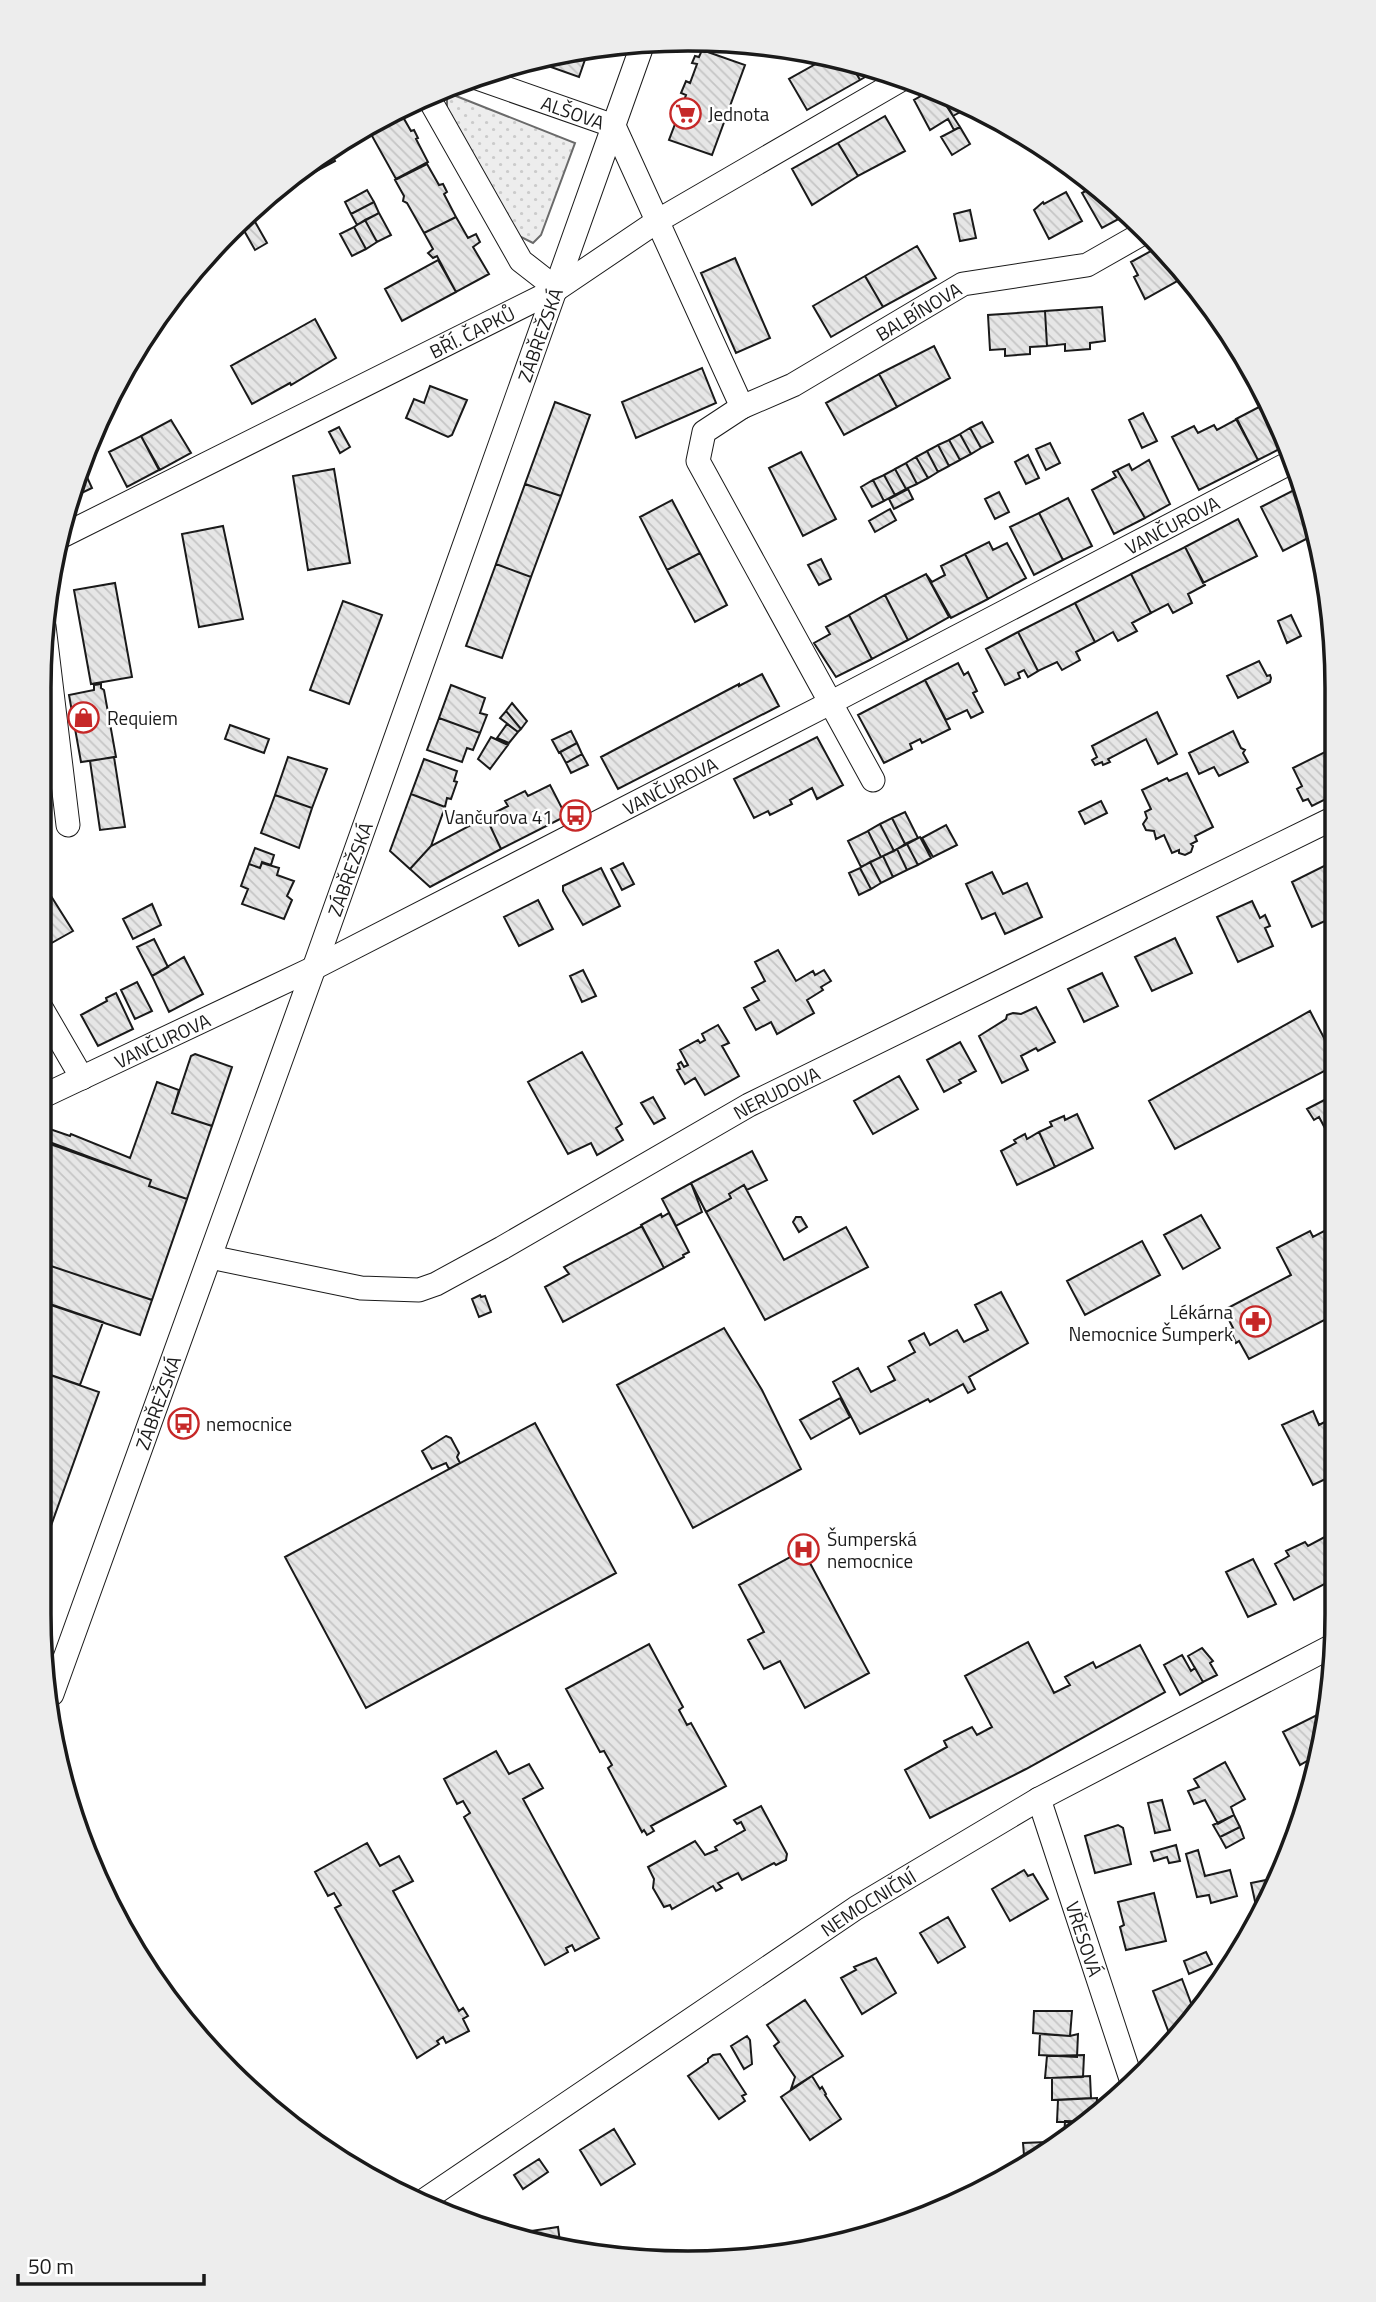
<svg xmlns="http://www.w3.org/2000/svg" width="1376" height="2302" viewBox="0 0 1376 2302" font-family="'Titillium Web',sans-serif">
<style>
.grass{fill:url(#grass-dots);stroke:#6a6a6a;stroke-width:2}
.building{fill:url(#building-back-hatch);stroke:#1a1a1a;stroke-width:2}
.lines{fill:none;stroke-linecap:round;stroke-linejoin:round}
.street-casing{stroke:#1a1a1a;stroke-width:25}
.street{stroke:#fff;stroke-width:23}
.labels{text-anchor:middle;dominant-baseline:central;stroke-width:5;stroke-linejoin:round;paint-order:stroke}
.street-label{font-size:19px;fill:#1a1a1a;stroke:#fff}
.poi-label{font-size:19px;fill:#1a1a1a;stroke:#fff;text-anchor:start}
.rim{fill:none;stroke:#1a1a1a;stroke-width:3.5}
</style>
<defs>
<pattern id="grass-dots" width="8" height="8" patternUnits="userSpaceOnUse" patternTransform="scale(1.75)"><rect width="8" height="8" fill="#ededed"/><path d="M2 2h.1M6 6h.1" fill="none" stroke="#cbcbcb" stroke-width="1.8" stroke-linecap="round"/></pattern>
<pattern id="building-back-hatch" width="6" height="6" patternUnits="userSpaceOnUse" patternTransform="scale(1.75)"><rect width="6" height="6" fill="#e6e6e6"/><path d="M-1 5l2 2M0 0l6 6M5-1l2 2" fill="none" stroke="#c5c5c5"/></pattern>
</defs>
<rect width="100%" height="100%" fill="#fff"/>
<path class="grass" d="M451,94L575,143L541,235L533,243L515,234L447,115V98Z"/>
<path class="building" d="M589,48L579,77L534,61L562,51Z
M702,50L745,65L712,155L669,140L686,95L681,93L686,81L690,83L697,64L692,63L695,56L699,57Z
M830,56L849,61L860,80L807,110L789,79Z
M849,61L877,70L860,80Z
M935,88L960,127L954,130L948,119L930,130L914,100Z
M938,89L971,106L953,116Z
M399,110L411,131L414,130L418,138L416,139L428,162L396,179L367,127Z
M885,116L905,151L858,176L838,143Z
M960,127L970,144L952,155L941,137Z
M838,143L858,176L812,205L792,169Z
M328,148L335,161L270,196V195Z
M427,164L439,185L443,184L447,192L444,194L456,217L424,233L407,203L403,201L404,196L395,180Z
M1093,187L1126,215L1102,228L1082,193Z
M367,190L374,202L351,214L345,202Z
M1066,192L1082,221L1049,239L1034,210L1043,202L1044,204Z
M374,202L379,213L357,225L351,214Z
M970,210L976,238L960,241L954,214Z
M379,213L391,235L377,242L365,220Z
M456,217L468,238L476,234L480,242L473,247L489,274L456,292L437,256L433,258L428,253L433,249L424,233Z
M254,220L267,243L255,250L242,227Z
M365,220L377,242L366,249L354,227Z
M354,227L366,249L352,256L340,234Z
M917,246L936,278L883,307L865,276Z
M1160,246L1179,280L1145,299L1134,277L1138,275L1131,262Z
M735,258L770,338L736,353L701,273Z
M438,260L456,292L402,321L385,289Z
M865,276L883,307L831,337L813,306Z
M1102,307L1105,341L1090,343V349L1065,351V344L1047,346L1045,311Z
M1045,311L1047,346L1030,347V354L1005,356V349L990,350L988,315Z
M315,319L336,358L291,385L290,383L252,404L231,366Z
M1220,321L1238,346L1232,349L1218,322Z
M934,346L950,378L897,407L879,374Z
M702,368L716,403L636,438L622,402Z
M879,374L897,407L844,435L826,403Z
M430,386L467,400L452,435L448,437L406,418L414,399L424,403Z
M1266,397L1287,445L1258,460L1236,419L1263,405L1261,400Z
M555,402L590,415L561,496L525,484Z
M1143,413L1157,441L1142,448L1129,420Z
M1237,419L1258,460L1199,490L1172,437L1194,426L1198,433L1214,425L1217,430Z
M171,420L191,453L160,470L141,436Z
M982,422L993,442L981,448L970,428Z
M339,427L350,447L340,453L329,432Z
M970,428L981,448L971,454L960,434Z
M960,434L971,454L960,460L949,440Z
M141,436L159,470L127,487L109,452Z
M949,440L960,460L949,466L938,445Z
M1050,443L1060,463L1046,470L1036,449Z
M938,445L949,466L938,472L927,451Z
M927,451L938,472L928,478L916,457Z
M801,452L836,519L803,536L769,468Z
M1028,455L1039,478L1026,484L1015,462Z
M916,457L928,478L917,484L906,463Z
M1149,460L1170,504L1145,518L1117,470L1129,464L1132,470Z
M906,463L917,484L906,489L895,469Z
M81,464L92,488L69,499L73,479Z
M334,469L350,563L308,570L293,476Z
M895,469L906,489L895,495L884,475Z
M1117,470L1145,518L1114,534L1092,490L1116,477L1113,472Z
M884,475L895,495L884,501L873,480Z
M873,480L884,501L872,507L861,487Z
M525,484L561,496L531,577L496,564Z
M1302,486L1313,529L1307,532L1310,537L1283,551L1261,507Z
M908,489L913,499L894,509L889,499Z
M999,492L1009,512L995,519L985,499Z
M1068,498L1092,546L1063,560L1039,513Z
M672,500L700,553L667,570L640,517Z
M890,509L896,520L875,532L869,521Z
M1039,513L1063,560L1034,575L1010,527Z
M1238,519L1257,556L1203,583L1185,547Z
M223,526L243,619L199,627L182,534Z
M989,542L993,550L1007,543L1026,578L988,599L965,554Z
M1185,547L1205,585L1188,594L1192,603L1173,613L1168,604L1151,613L1131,574Z
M700,553L727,605L695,622L667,570Z
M965,554L988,599L951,618L926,574L932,582L945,575L941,566Z
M821,559L831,579L819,585L808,565Z
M496,564L531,577L502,658L466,646Z
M926,574L949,617L908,640L885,595Z
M1131,574L1151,613L1132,623L1137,631L1118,641L1113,632L1095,642L1075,603Z
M115,583L132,677L91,684L74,590Z
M885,595L908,640L872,659L849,615Z
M343,601L382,615L349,704L310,690Z
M1075,603L1095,642L1076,652L1080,660L1062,670L1057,662L1038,671L1018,632Z
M849,615L872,659L836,677L814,643L830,634L826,627Z
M1291,615L1301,636L1287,643L1278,621Z
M1018,632L1038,671L1028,677L1024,670L1018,673L1020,678L1005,685L986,649Z
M1259,661L1267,676L1270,675L1271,678L1270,682L1238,698L1227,676Z
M958,663L964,675L968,672L977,691L973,693L983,712L971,718L967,710L946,720L925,680Z
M762,674L779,706L618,789L601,757L739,684V686Z
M925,680L950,729L922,743L920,739L910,744L912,749L884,763L858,715Z
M101,684V688L104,690L116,757L81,762L69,695L94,690V685Z
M451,685L485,698L480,713L487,715L480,733L439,718Z
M512,703L527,721L521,729L506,711Z
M506,711L521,729L518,732L500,718Z
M1157,712L1177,754L1158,764L1146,739L1108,759L1110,762L1103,765L1102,762L1095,765L1092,760L1097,757L1092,746Z
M439,718L480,733L473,750L467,748L462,762L427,750Z
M507,724L518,732L509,743L497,738Z
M230,725L269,739L264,753L225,739Z
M571,731L577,743L559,753L552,740Z
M1233,731L1241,748L1245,750L1243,753L1248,762L1219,776L1214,767L1199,774L1189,753Z
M491,737L508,745L490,769L478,759Z
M817,737L843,785L817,799L812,788L790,800L792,804L770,815L768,811L754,818L734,779Z
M577,743L582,754L566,763L560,752Z
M1336,747V774L1325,752Z
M1325,752L1336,774V794L1312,806L1308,799L1303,801L1297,789L1302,786L1293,768Z
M582,754L588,765L571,773L566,763Z
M114,757L125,827L100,830L90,761Z
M288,757L327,769L312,808L275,795Z
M424,759L457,771L454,781L457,782L451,799L447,798L445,807L411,794Z
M1187,773L1213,827L1195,836L1197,841L1191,844L1193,846L1191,852L1185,855L1179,853V850L1172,853L1164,835L1156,839L1154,831L1146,830L1143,824L1147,818L1145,812L1151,809L1142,790L1167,778L1169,781Z
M550,785L566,816L501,849L486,817L508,806L505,801L525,791L528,796Z
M411,794L445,807L431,846L410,869L390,851Z
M275,795L312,808L299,848L261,833Z
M1101,801L1107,813L1085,824L1079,812Z
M905,812L918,838L905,844L892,818Z
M486,817L501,849L430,887L410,869L431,846Z
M892,818L905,844L894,851L880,824Z
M880,824L894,851L881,857L868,831Z
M946,825L957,845L933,857L922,838Z
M868,831L881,857L861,867L848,841Z
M920,837L931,858L918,865L907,844Z
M907,844L918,865L907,870L897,849Z
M255,848L274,855L271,865L262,862L260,868L249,864Z
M897,849L907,870L893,877L883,856Z
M883,856L893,877L881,883L870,862Z
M870,862L881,883L871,889L860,868Z
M262,863L279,868L277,875L294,881L287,896L292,900L284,919L242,904L248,889L241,886L249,864L260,868Z
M623,863L634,884L622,890L611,869Z
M1330,863L1336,875V916L1312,927L1292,882Z
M601,868L620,906L583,925L563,891V886Z
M860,868L871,889L859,895L849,873Z
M992,872L1003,894L1027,883L1042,917L1005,934L995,913L982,919L966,884Z
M51,896L73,931L39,950L40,903Z
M538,900L553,929L519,946L504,917Z
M1252,901L1260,918L1265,915L1270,926L1265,928L1273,946L1238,962L1217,917Z
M152,904L161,925L133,939L123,919Z
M1175,938L1192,973L1152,991L1135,957Z
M154,939L168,967L152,976L137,947Z
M778,950L796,981L813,971L815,975L824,970L831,981L821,987L823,990L807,1000L814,1013L777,1034L771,1022L756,1030L744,1008L759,1000L752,988L765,981L755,962Z
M184,957L203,994L169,1012L152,976Z
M583,970L596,996L582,1002L570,976Z
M1102,973L1118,1006L1084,1022L1068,989Z
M137,982L152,1011L135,1019L121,990Z
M116,993L133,1029L98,1046L81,1015L107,1001L106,998Z
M1036,1007L1055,1042L1038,1051L1036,1048L1021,1056L1028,1070L1002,1083L979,1036L1006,1019L1007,1015L1013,1013L1021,1014Z
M1310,1011L1336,1061V1065L1175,1149L1149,1101Z
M718,1025L729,1043L722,1046L739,1076L705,1095L695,1078L685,1084L677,1070L680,1069L678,1064L681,1062L684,1067L688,1065L680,1050L698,1040L700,1043L705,1040L702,1034Z
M960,1042L976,1071L959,1080L961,1083L944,1092L927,1060Z
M582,1052L622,1124L616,1128L623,1140L597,1155L591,1143L568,1154L528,1082Z
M195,1054L232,1067L212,1126L172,1113L191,1056Z
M899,1076L918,1109L873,1134L854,1101Z
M157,1082L179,1090L172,1113L212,1126L187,1199L149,1186L151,1180L44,1140L47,1128L70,1136L71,1134L130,1158Z
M1336,1094V1149L1319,1117L1314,1120L1307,1109Z
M653,1097L665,1118L654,1124L641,1103Z
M1077,1114L1093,1148L1055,1167L1039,1132L1052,1126L1050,1122L1064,1116L1065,1120Z
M1039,1132L1055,1167L1017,1185L1001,1151L1016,1143L1014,1140L1025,1134L1027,1139Z
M39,1140L151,1180L149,1186L187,1199L152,1300L39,1262Z
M752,1151L767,1180L747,1190L744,1185L729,1194L731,1198L706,1212L691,1183Z
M691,1183L702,1212L676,1226L662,1199Z
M744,1185L784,1260L846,1227L868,1267L765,1320L706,1212L731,1198L729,1194Z
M669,1213L689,1252L683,1255L684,1257L664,1268L641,1225L661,1214L662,1217Z
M1201,1215L1220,1248L1183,1269L1164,1235Z
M796,1217H801L807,1227L799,1232L793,1222Z
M642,1226L664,1268L563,1322L545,1287L569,1274L564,1267Z
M1310,1231L1313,1237L1324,1231L1334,1251H1336V1318L1330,1317L1249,1359L1239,1341L1236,1343L1230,1330L1233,1328L1224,1310L1291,1275L1277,1248Z
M1142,1241L1160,1275L1085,1315L1067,1281Z
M39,1262L152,1300L140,1335L39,1301Z
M1001,1292L1028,1343L969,1377L975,1389L968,1393L963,1384L930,1402L928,1399L860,1434L833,1382L858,1368L871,1392L895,1380L888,1367L915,1352L909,1341L924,1333L930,1345L957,1330L964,1342L988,1330L975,1305Z
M480,1295L481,1297L485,1296L491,1312L479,1317L472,1299Z
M44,1302L103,1322L80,1385L39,1371V1317Z
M724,1328L762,1390L801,1469L693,1528L617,1385Z
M39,1371L99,1392L43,1548L39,1546Z
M840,1398L850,1417L811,1439L800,1420Z
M1313,1411L1319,1425L1336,1416V1474L1313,1485L1282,1425Z
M535,1423L616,1573L366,1708L285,1557Z
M446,1436L451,1438L459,1453L457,1457L460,1463L449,1469L446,1463L432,1469L422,1451Z
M1336,1531V1587L1332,1580L1294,1600L1275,1564L1289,1556L1286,1551L1305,1542L1308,1546Z
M803,1550L869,1673L805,1708L780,1661L764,1669L748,1640L764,1632L739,1585Z
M1253,1559L1276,1604L1248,1617L1226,1572Z
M1028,1642L1054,1693L1070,1685L1065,1677L1093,1662L1096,1668L1140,1645L1165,1692L1026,1769L930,1818L905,1770L947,1747L944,1741L972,1727L977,1735L992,1727L965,1676Z
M649,1644L683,1707L679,1710L687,1725L691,1723L726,1786L651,1826L654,1831L647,1835L644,1830L642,1832L608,1768L612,1765L604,1751L600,1752L566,1689Z
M1202,1648L1213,1661L1210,1663L1217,1675L1203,1682L1188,1656Z
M1182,1655L1191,1671L1195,1668L1203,1682L1180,1695L1164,1665Z
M1319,1714L1323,1722L1315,1763L1312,1758L1300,1765L1283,1732Z
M496,1751L509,1774L529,1764L543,1788L523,1799L599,1938L575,1951L572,1945L566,1948L568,1952L545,1965L464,1817L470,1813L463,1801L457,1804L444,1779Z
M1225,1762L1245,1799L1231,1807L1234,1815L1218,1824L1205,1800L1194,1804L1188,1791L1199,1787L1194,1779Z
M1162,1800L1170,1830L1155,1833L1148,1803Z
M761,1806L787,1854L786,1860L776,1865L774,1863L742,1880L738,1873L718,1883L722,1888L716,1891L713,1886L672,1909L670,1905L664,1907L653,1888L654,1879L648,1867L695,1841L705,1855L717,1850L715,1847L745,1830L741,1822L737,1824L734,1820Z
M1234,1815L1240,1827L1220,1837L1213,1825Z
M1118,1825L1123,1828L1131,1864L1095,1873L1085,1836Z
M1240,1827L1244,1838L1226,1848L1220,1837Z
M367,1843L380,1866L399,1856L413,1881L393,1891L459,2011L463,2008L468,2016L463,2019L469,2031L446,2043L443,2037L437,2041L439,2044L417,2058L335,1908L341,1905L334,1893L328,1896L315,1872Z
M1176,1845L1180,1861L1169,1863L1167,1857L1154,1861L1151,1852Z
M1198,1850L1205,1876L1230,1870L1237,1896L1211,1903L1209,1895L1197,1897L1186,1854Z
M1024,1870L1028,1876L1033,1874L1048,1899L1010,1921L992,1889Z
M1271,1879L1273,1885L1258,1915L1251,1883Z
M1154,1893L1166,1941L1126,1950L1120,1927L1124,1925L1118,1902Z
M948,1917L965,1947L938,1963L920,1933Z
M1206,1952L1212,1964L1189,1974L1184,1961Z
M876,1958L896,1993L862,2014L841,1978L856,1970L854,1967Z
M1182,1979L1194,2011L1177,2030L1169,2033L1153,1991Z
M805,2000L843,2056L791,2089L795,2077L774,2046L779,2042L767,2025Z
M1034,2011H1072L1070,2036L1033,2033Z
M1040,2034L1070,2036L1078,2034L1077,2057L1039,2055Z
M747,2036L750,2040L752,2064L744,2069L731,2046Z
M720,2054L746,2094L742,2096L745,2101L719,2119L688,2076L708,2062V2059L713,2055Z
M1084,2055L1083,2077L1045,2078L1047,2056Z
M812,2076L820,2089L822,2087L826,2094L825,2095L841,2119L810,2140L781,2097Z
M1090,2076L1091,2098L1052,2100V2078Z
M1097,2098L1096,2116L1090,2122H1057L1058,2100Z
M1065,2121L1090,2122L1083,2130L1064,2140Z
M614,2129L635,2164L601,2185L580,2150Z
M1047,2142V2149L1035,2155H1024L1023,2143Z
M539,2159L548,2172L523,2189L514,2175Z
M558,2227L560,2242L524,2237V2232Z"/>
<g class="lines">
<defs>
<g id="street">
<path id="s1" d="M474,77L614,126L742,407"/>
<path d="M427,95L521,261L557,289"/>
<path id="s2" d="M62,536L557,289L659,220L904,78"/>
<path d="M44,626L68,825"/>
<path id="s3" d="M873,780L698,461L704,432L742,407L793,385L963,284L1087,265L1145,232"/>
<path d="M39,1004L82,1078"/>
<path id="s4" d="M39,1098L314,968L830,703L1295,460"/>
<path id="s5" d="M210,1257L361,1288L419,1290L436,1284L502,1248L749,1105L1336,817"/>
<path id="s6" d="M52,1694L314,968L643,43"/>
<path id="s7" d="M1039,1799L1131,2079"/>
<path id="s8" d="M423,2201L856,1908L1039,1799L1336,1644"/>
</g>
</defs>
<use href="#street" class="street-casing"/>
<use href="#street" class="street"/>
</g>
<defs>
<symbol id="supermarket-ring" viewBox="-11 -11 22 22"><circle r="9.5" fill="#fff" stroke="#c62828" stroke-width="1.5"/><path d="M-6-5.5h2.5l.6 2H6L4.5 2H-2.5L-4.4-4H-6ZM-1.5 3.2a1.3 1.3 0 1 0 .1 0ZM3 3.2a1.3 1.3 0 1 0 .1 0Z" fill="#c62828"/></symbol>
<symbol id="shop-ring" viewBox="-11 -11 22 22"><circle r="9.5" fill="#fff" stroke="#c62828" stroke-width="1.5"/><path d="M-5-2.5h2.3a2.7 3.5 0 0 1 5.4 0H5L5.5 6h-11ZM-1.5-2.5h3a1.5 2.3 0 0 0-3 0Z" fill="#c62828"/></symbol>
<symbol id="bus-ring" viewBox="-11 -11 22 22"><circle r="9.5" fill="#fff" stroke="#c62828" stroke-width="1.5"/><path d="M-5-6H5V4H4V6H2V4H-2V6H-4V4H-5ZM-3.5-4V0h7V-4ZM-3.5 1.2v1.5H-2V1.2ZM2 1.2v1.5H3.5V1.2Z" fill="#c62828"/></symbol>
<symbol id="pharmacy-ring" viewBox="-11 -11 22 22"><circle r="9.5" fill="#fff" stroke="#c62828" stroke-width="1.5"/><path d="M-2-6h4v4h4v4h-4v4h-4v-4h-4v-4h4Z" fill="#c62828"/></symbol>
<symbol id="hospital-ring" viewBox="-11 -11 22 22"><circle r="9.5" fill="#fff" stroke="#c62828" stroke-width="1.5"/><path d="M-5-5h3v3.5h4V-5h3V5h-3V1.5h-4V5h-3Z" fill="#c62828"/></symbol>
</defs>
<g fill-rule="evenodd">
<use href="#supermarket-ring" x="668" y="96" width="35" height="35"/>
<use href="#shop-ring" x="66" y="700" width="35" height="35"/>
<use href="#bus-ring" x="558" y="798" width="35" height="35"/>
<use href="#pharmacy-ring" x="1238" y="1304" width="35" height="35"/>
<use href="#bus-ring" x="166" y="1406" width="35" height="35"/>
<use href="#hospital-ring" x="786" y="1532" width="35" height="35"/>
</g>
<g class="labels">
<g class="street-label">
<text stroke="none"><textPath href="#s1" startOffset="105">ALŠOVA</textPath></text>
<text stroke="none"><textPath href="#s3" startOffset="640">BALBÍNOVA</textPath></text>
<text stroke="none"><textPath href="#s2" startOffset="458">BŘÍ. ČAPKŮ</textPath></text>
<text stroke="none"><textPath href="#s6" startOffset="1444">ZÁBŘEŽSKÁ</textPath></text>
<text stroke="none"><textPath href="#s4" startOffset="1270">VANČUROVA</textPath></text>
<text stroke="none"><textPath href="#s4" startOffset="704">VANČUROVA</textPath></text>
<text stroke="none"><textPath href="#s6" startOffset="877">ZÁBŘEŽSKÁ</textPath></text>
<text stroke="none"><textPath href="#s4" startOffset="136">VANČUROVA</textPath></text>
<text stroke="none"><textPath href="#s5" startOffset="621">NERUDOVA</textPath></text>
<text stroke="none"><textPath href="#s6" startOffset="310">ZÁBŘEŽSKÁ</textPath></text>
<text stroke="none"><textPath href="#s8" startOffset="536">NEMOCNIČNÍ</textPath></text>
<text stroke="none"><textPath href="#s7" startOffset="147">VŘESOVÁ</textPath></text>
</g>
<g class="poi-label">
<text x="708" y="113">Jednota</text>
<text x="107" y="717">Requiem</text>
<text x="553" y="816" text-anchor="end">Vančurova 41</text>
<text x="1233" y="1311" text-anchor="end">Lékárna<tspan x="1233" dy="22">Nemocnice Šumperk</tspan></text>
<text x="206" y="1423">nemocnice</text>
<text x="827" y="1538">Šumperská<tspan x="827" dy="22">nemocnice</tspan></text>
</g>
</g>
<path d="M0 0H1376V2302H0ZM688 51H688A637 637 0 0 1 1325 688V1614A637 637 0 0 1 688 2251H688A637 637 0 0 1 51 1614V688A637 637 0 0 1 688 51Z" fill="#ededed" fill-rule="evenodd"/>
<path class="rim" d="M688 51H688A637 637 0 0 1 1325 688V1614A637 637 0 0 1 688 2251H688A637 637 0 0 1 51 1614V688A637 637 0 0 1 688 51Z"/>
<path d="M18 2274v10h186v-10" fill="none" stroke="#1a1a1a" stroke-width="3.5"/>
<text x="28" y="2274" font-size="21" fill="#1a1a1a" stroke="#ffffff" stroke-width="5" paint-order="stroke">50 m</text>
</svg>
